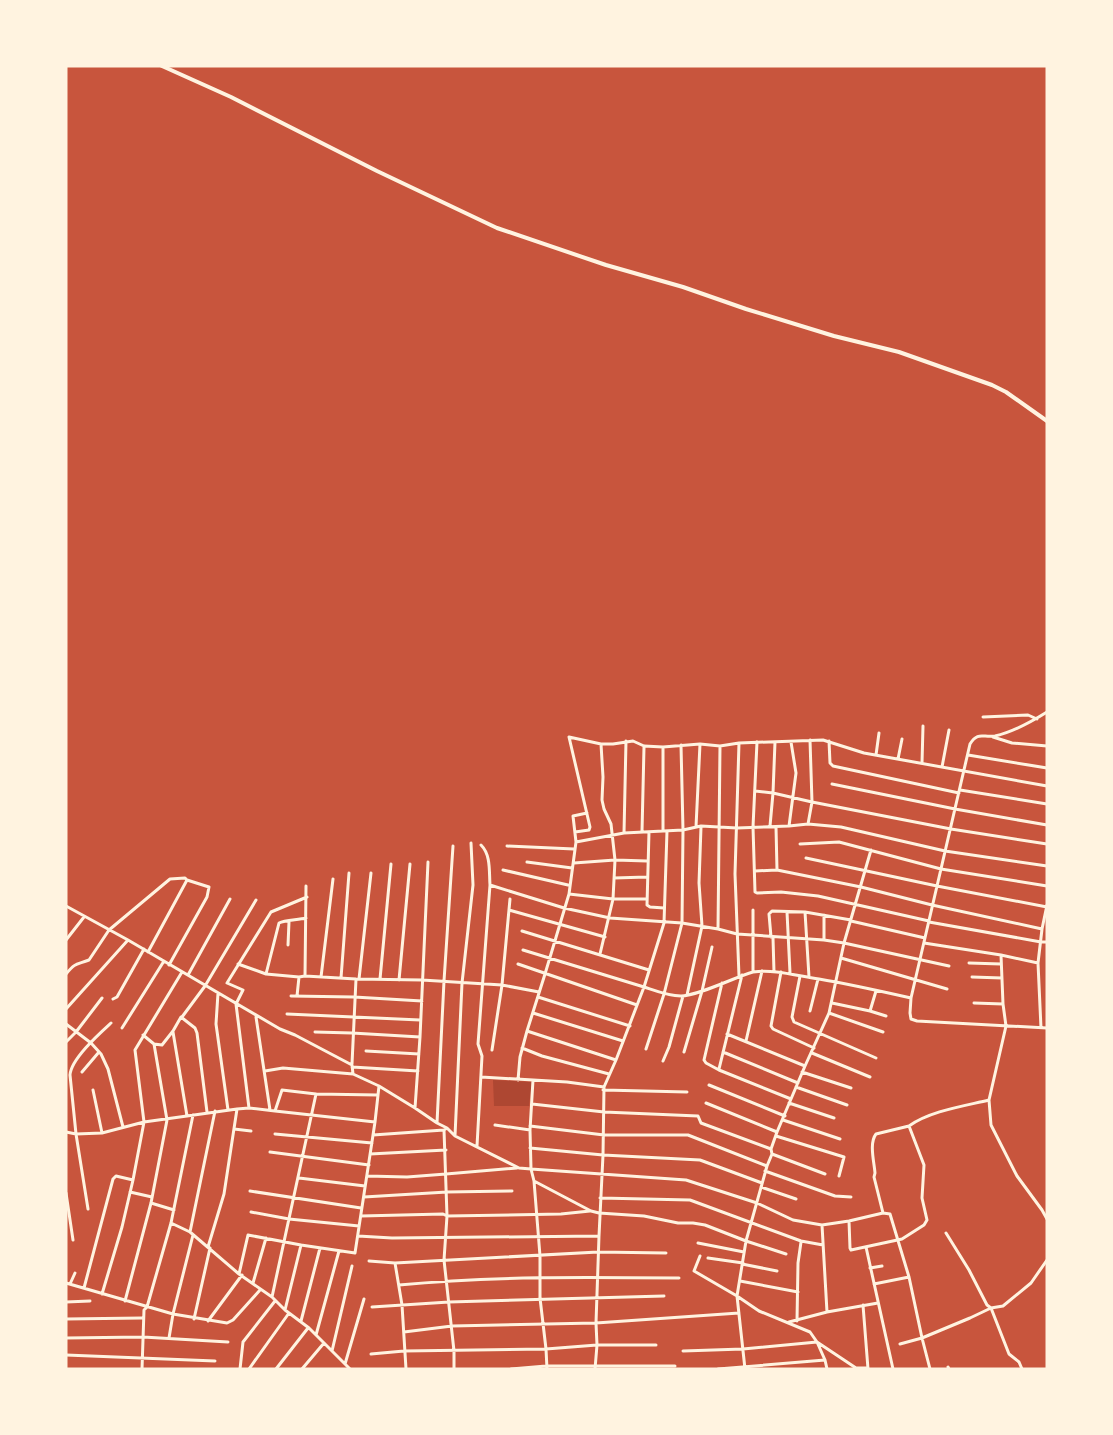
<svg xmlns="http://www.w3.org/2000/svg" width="1113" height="1435" viewBox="0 0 1113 1435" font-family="'Archivo Narrow',sans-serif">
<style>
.green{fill:#ae4732}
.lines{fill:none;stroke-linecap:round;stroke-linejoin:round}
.minor{stroke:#fff3e0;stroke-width:3}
.tertiary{stroke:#fff3e0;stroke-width:4}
</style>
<rect width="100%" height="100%" fill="#c8553d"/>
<path class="green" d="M493,1080L532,1082L529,1106H494Z"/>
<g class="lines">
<path class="minor" d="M983,717L1028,715L1037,719
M993,737L1012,743L1047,746
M810,740L812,802L808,824L841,827L945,851L1047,866
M829,741L830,763L833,766L959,793
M757,742L753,827L755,892L757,893L781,892L818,896L929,921
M739,743L735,874L739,976
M876,755L879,733
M968,755L1047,768
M898,759L902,739
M922,763L923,726
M942,767L949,730
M832,784L955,809L1047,825
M960,790L1047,804
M755,791L773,793L812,802L951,829L1047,844
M770,826L773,793L775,742
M789,826L796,773L791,742
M696,827L700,744
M776,827L777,870L861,887L932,905L1042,929
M663,831V747
M667,831L664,923L644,987C656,991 668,996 681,996C698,996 735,977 753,972C775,969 797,976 819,979C849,984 880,991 911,998L910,1013L911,1019L917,1021L1047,1028
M575,832L589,830L590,827L569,737L601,744H613L633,741L644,746L663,747L700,744L720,746L739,743L823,740L864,753L1047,786
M642,832L644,747
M649,832L647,905L650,907L664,908
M624,833L626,741
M576,842L573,816L587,813
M800,844L839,842L941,869L1047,886
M507,846L574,849
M806,858L937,886L1047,907
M527,862L572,868
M574,863L615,860L647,861
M503,870L568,885
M755,871L777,870
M614,878L647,877
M490,885L564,908L610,918L682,923L718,929L737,934L824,940L844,943L949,966
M569,894L613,899H647
M66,906L128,940L280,1029L295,1035L352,1065L353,1074L379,1086L415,1108L437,1123L447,1128L455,1136L519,1168L531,1169L534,1181L591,1211L599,1213L644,1216L678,1223H693L705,1225L746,1241L786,1254
M509,910L605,937
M753,910V972
M787,912L790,973
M805,912L809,977
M306,918C298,920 285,920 279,923L266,974L299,977L305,976L356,979L422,980L502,985L539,992
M851,921L925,938
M929,922L1041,942H1047
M718,929L720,746
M522,931L649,970
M771,937L769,914L772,911L805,912L851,920
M773,938L774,972
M66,940L84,917
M824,940V915
M924,943L1001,955L1038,963
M288,945L289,922
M523,950L644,987L616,1060L604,1087L603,1155L599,1236L596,1323L597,1345L595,1369
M148,952L187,880
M600,954L613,899L615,860L611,824L604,809L602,800L603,777L601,744
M1001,955L1003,1004L1006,1026L989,1100L991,1125L1017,1176L1042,1210L1047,1219
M841,958L947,989
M969,963L1001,964
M238,964L266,974
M518,964L637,1005
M781,972L771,1026L773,1029L814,1048
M66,974C76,962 76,965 89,960L109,930L170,879L185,878L187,880L209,887L207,897L169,965
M188,975L230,899
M305,976L306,886
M800,976L792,1017L794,1022L876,1058
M321,977L333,879
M972,977L1002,978
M341,978L349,873
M359,979L371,873
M380,979L391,864
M399,980L410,864
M722,983L704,1060L706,1063L719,1070L791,1099
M218,993L216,1024L228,1110
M687,995L702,926L699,883L701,827
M291,996L354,997L422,1001
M297,996L299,977
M538,997L630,1026
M911,998L970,744C978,731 983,738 995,736C1013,732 1031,722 1047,712
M113,999L117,997L144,949
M832,1003L870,1011L876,991
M974,1003L1003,1004
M66,1009L128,940
M810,1011L818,979
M870,1011L886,1016
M533,1013L623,1041
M829,1013L883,1032
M287,1014L420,1020
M182,1017L205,986L256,900
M256,1017L270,1110
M66,1024L91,1043L101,1054L108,1069L123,1127
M122,1028L164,961
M1041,1028L1038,963L1042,929L1047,905
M527,1031L616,1060
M173,1032L187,1116
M315,1032L352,1033L420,1037
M727,1034L805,1066
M143,1035L154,1044L162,1045L173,1031L181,1017L195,1028L197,1033L207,1112
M746,1041L762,971
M66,1042L76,1032L102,998
M522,1048L542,1056L609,1074
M646,1049L664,994L682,923L683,830L681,745
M492,1050L502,985L510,899
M366,1051L419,1054
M684,1052L702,991L712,947
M723,1052L798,1083
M812,1053L870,1077
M663,1061L669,1047L683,996
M352,1064L356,979
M352,1067L418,1071
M719,1069L742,975
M265,1071L283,1068L353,1074
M82,1072L99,1052
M802,1072L851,1088
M481,1077L567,1082L604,1087
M518,1080L520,1057L527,1031L545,974L569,894L576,842L624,833L683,830L701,826L737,828L789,826L808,824
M533,1080L530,1130L531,1169L686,1180L757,1203L793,1220L822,1225L849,1221L883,1213L890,1214L909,1277L922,1338L930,1369
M709,1085L785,1116
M796,1087L847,1105
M93,1090L102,1133
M603,1090L687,1092
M706,1103L777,1132
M789,1103L834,1118
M532,1104L604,1112L698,1116L701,1123L771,1149
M249,1108L236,1004L243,990L227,983L271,912L307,897
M415,1108L420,1037L428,862
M275,1111L375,1122
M783,1120L840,1139
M437,1123L444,981L453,846
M495,1125L530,1130
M530,1126L604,1135H688L767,1166
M447,1128L444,1130L447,1216L444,1260L454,1351V1369
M234,1129L251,1131
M66,1132L76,1134L102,1133L144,1122L237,1109L249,1108L275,1111L282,1090L316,1094L378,1095
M275,1134L372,1143
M373,1135L444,1130
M455,1136L462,983L473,885L471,843
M776,1136L844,1157L839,1176
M477,1146L482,1056L478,1044L490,885C489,871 491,855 481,845
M530,1148L603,1155L700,1160L762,1183
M270,1152L369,1165
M370,1154L446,1150
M772,1154L825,1174
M765,1171L835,1196L851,1197
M367,1176L407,1177L446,1174L517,1168
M299,1178L365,1186
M534,1181L540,1256V1298L546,1349L547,1369
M761,1187L796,1199
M250,1191L361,1208
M130,1192L152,1197
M66,1193L73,1240
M364,1197L447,1192L512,1191
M600,1198L690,1200L801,1241L823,1245
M151,1203L174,1210
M88,1209L76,1134L70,1075C71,1059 99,1034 111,1023
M251,1212L289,1219L359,1226
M883,1213L874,1177L875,1173C874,1161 869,1143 876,1134L909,1126
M361,1216L443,1214L447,1216L561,1214L590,1211
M849,1221L850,1248L851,1250L902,1239L924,1225L927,1220L922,1198L924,1165L909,1126C930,1111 964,1106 989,1100
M171,1223L190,1232L239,1274L272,1297L285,1310L309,1328L350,1369
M822,1225L827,1312
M190,1232L215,1111
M946,1233L969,1270L987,1305L991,1308L1009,1354L1019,1362L1022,1369
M358,1236L392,1238L599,1236
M698,1243L744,1252
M208,1247L224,1194L237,1109
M866,1247L893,1369
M700,1256L694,1271L737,1296L759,1311L810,1332L817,1342L856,1368H868
M708,1258L743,1263
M369,1261L395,1263L598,1252L666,1253
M395,1263L402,1305L406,1369
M742,1264L777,1271
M870,1268L882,1266
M239,1274L248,1235L301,1245L355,1253L375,1122L379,1086
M740,1281L798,1292
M66,1283L173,1314L227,1323L233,1320L260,1290
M253,1283L266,1238
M70,1284L75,1273
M874,1284L909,1277
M399,1285C492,1276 585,1277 679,1278
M84,1288L113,1179L116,1176L133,1180
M102,1294L122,1227L133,1180L144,1122L135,1050L182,972
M272,1297L316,1094
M125,1301L151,1203L167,1120L154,1044
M66,1302L90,1301
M863,1305L868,1369
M372,1307L449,1302L664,1296
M285,1310L301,1245
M66,1319L142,1318
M194,1319L210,1248
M208,1321L242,1275
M301,1321L320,1248
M797,1321L798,1263L801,1242
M789,1322L827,1312L878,1303
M404,1332L452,1326L596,1323L739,1313
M316,1335L339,1251
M66,1338L143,1337L228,1342
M169,1338L173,1314L193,1235
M900,1344L922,1338L970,1318L991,1308L1003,1306L1031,1283L1047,1260
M332,1351L352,1266
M683,1351L743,1349L817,1342L825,1360L827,1369
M371,1354L404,1351L546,1349L597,1345H656
M66,1355L215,1361
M345,1364L364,1299
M948,1367L949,1369
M142,1369L144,1310L147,1307L171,1223L193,1115
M240,1369L243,1342L275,1301
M249,1369L289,1313
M276,1369L308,1328
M302,1369L324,1343
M511,1369L546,1366H675
M718,1369L825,1360
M745,1369L737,1296L746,1241L767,1166L772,1154L771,1149L777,1132L805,1066L829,1013L844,943L871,850"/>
<path class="tertiary" d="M162,66L231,97L377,171L497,228L606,265L683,287L746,309L834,336L899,352L992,385L1006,392L1047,421"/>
</g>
<rect width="1113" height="1435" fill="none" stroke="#fff3e0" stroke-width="135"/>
</svg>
